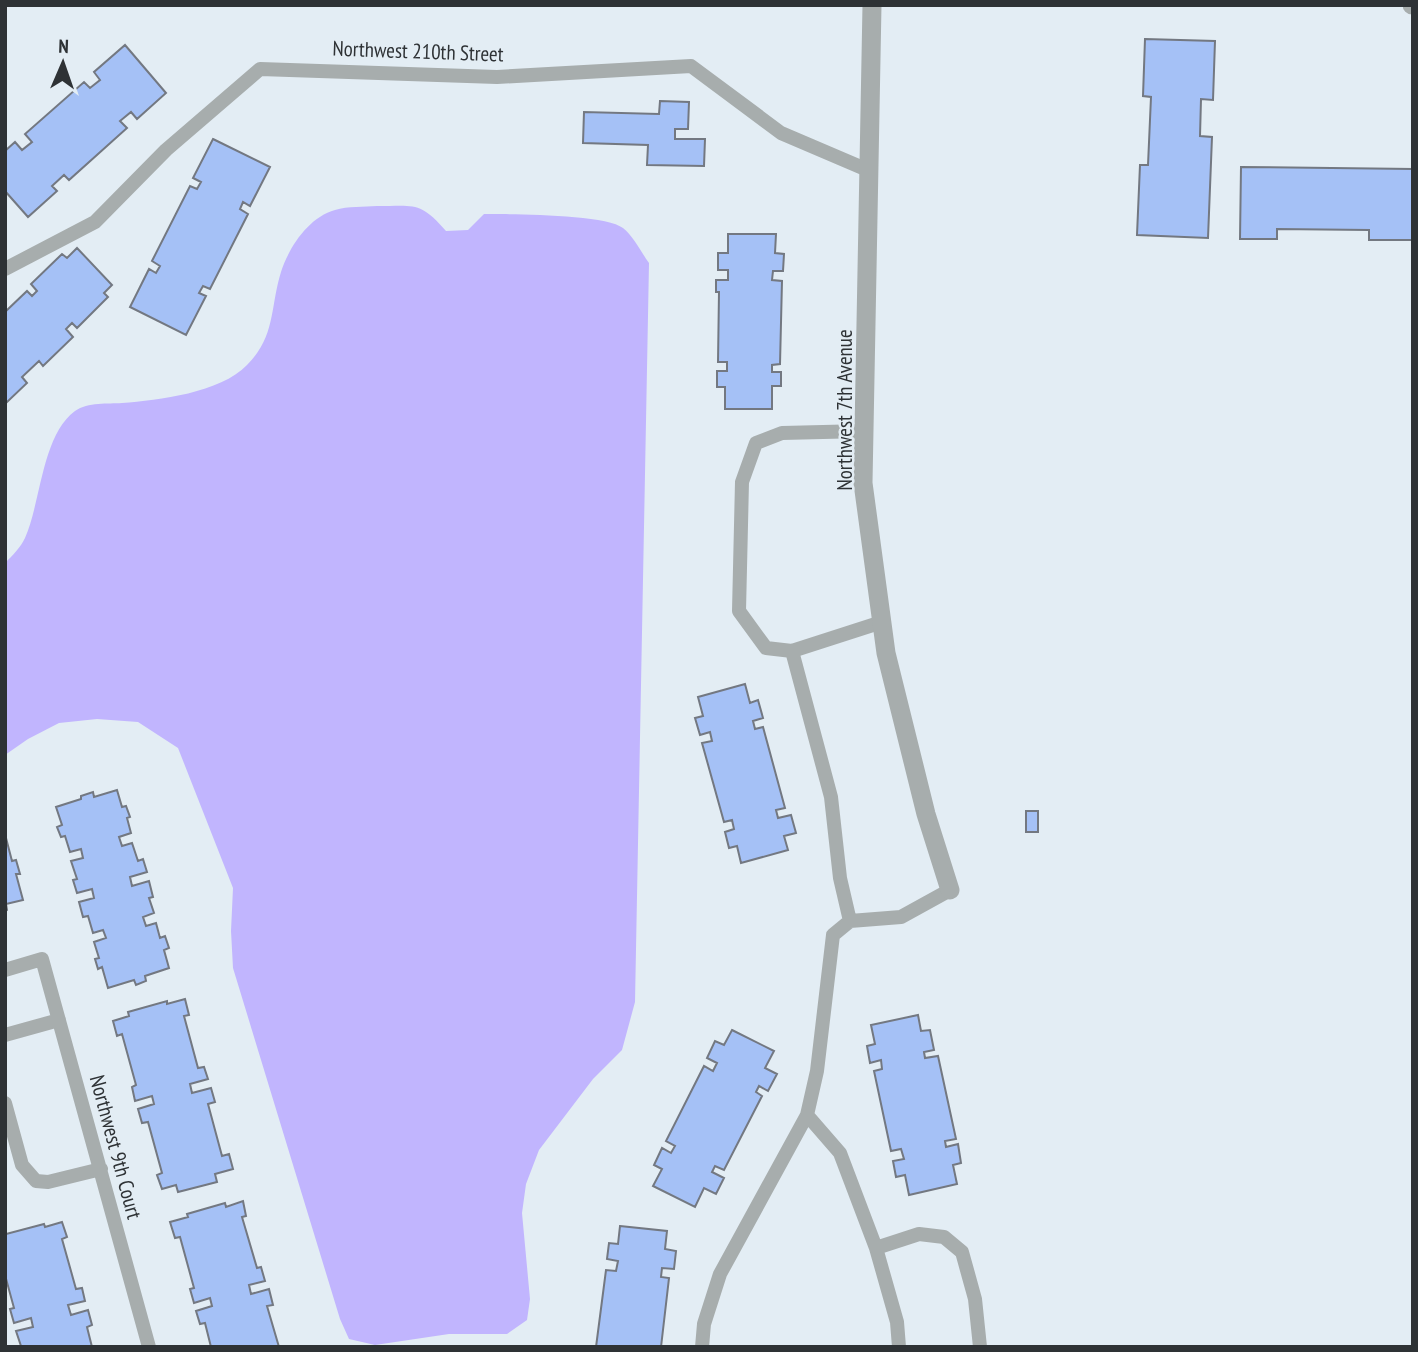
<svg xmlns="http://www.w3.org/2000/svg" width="1418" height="1352" viewBox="0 0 1418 1352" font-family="'PT Sans Narrow',sans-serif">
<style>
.water{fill:#c1b5fe}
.building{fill:#a5c1f6;stroke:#737881;stroke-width:2}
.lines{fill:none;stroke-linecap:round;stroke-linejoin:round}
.service{stroke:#a7adad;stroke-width:14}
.minor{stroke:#a7adad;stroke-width:19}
.labels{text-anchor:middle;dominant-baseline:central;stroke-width:5;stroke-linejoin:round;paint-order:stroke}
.street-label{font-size:21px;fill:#2e3235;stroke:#e3edf4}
</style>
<rect width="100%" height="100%" fill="#e3edf4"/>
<path class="water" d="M377,206C415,206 420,201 446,231L468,230L484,214C509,214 606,214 623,228C634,237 641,252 649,263L635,1002L622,1050L593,1079L539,1150L526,1184L522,1213L530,1299L527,1320L507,1334H449L375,1345L349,1339L340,1319L233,968L231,931L233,888L178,748L138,722L97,719L59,723L28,739L5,755V563C12,556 21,547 25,538C41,502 42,435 75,411C88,402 108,404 122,403C159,400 220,393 247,365C276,336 270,307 281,272C289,247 309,217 335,210C348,206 364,207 377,206Z"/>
<path class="building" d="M1145,39L1215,41L1213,100L1201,99L1200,136L1212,137L1208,238L1137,235L1140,165H1148L1151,97L1143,96Z
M125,45L166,93L137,119L131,112L120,121L127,128L69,180L64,175L52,186L57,191L28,217L5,191V151L15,142L22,150L32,142L25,134L84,82L90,88L100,80L94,72Z
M660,101L689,102L688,129H675V139H705L704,166L647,165L648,145L583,143L584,112L659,114Z
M213,139L270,167L250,206L243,202L240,209L248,214L210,289L203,286L199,293L206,296L186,335L130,307L149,269L156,273L160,266L152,261L190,186L197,189L201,182L193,178Z
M1241,167L1413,169V240H1369V230L1277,229V239H1240Z
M728,234H776L775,253L784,254L783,271H773L772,280L782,281L780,364L772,365V372H781V386H772V409H725V387H717V371H727V362H718L719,292H716V280H728V270H718V253H728Z
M77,248L112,285L104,293L108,297L77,328L72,323L66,329L73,337L43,366L39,361L22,377L27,383L5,404V312L27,291L32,296L37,291L31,284L62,254L67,258Z
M745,684L750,703L758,700L763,718L753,721L755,729L763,727L785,808L776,810L778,818L791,815L796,833L784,836L788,850L741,863L737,846L729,848L725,832L734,829L732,820L724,822L702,743L712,741L710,732L700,735L695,718L703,716L698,697Z
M117,790L122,807L126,806L130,817L127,818L131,833L119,837L122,846L132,843L138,861L143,859L147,872L130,877L132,886L149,881L153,897L149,898L154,913L143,917L146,926L156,923L160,938L165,936L169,948L164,950L169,968L145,976L146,981L136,985L134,980L108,988L102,967L98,969L95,959L99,958L94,942L106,938L103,930L93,933L88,916L83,917L79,902L94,898L92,889L77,893L73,880L77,879L71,861L83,858L81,849L70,852L65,836L61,837L57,827L62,825L56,807L81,799V796L93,792L94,797Z
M1026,811H1038V832H1026Z
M6,838L12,861L16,860L20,874H16L23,900L6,904L7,910L5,911Z
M185,999L189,1015L184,1016L198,1068L204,1067L208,1079L190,1084L192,1093L211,1088L215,1102L208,1104L222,1156L229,1154L233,1169L215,1174L217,1182L178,1192L176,1185L162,1189L157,1175L162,1173L148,1122L142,1123L138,1109L154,1104L152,1096L135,1101L132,1087L136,1085L122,1034L117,1036L113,1021L129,1016L128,1012L167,1001V1004Z
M918,1015L921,1031L930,1030L934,1050L924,1052L925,1058L938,1056L956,1139L945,1141L946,1147L958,1144L961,1163L953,1165L957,1184L909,1195L905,1175L896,1177L893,1161L904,1159L901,1149L891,1151L874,1071L882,1069L881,1060L870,1063L867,1046L875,1044L871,1025Z
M732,1030L774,1051L765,1068L777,1074L768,1091L759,1086L756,1092L762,1096L724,1170L715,1166L712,1172L724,1178L716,1194L704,1188L695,1207L653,1186L662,1169L654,1165L662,1148L671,1153L675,1146L666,1141L704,1066L713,1071L717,1063L707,1058L715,1041L724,1045Z
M243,1201L246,1216L242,1217L257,1268L261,1267L265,1281L249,1285L251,1294L269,1289L273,1305L267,1306L279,1347H211L205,1323L200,1324L196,1311L212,1306L210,1298L194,1303L190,1289L194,1288L180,1237L175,1238L170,1222L188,1217L187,1214L225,1203L226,1207Z
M62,1222L67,1237L62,1239L76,1289L82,1288L85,1301L68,1305L71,1315L88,1310L92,1325L87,1327L92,1347L21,1346L16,1331L33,1327L31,1318L14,1323L10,1309L14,1308L5,1275L6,1234L44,1224L45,1227Z
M620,1226L667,1231L665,1249L676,1251L674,1269L662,1268L661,1277L669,1278L661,1347H596L606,1270L616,1271L618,1261L607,1259L609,1243L618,1244Z"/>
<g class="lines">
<path class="service" d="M5,269L95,222L166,150L260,69L497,77L691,66L781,133L870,171
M792,651L882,622
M850,921L840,878L831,797L792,651L766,648L739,611L742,482L756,443L782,433L864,431
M5,970L42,959L149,1347
M5,1035L59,1020
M5,1103L22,1165L36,1181L48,1182L101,1169
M807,1115L840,1153L876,1248L897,1322L899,1347
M876,1248L919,1234L944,1237L962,1252L975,1299L980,1347
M702,1347L704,1324L720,1274L807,1115L817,1071L833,935L850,921L901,917L950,890"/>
<path class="minor" d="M872,5L863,483L886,653L926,814L950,890
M1412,5H1413"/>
</g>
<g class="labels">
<g class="street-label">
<text transform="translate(418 51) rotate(2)">Northwest 210th Street</text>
<text transform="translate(844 410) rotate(-90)">Northwest 7th Avenue</text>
<text transform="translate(116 1147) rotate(75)">Northwest 9th Court</text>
</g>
</g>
<rect width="1418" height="1352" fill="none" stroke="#2e3235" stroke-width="14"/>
<g transform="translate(63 63) rotate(2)" stroke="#e3edf4" stroke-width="5" paint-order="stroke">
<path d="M0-5L12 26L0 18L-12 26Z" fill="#2e3235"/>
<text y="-10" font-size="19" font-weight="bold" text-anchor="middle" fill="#2e3235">N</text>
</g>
</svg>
